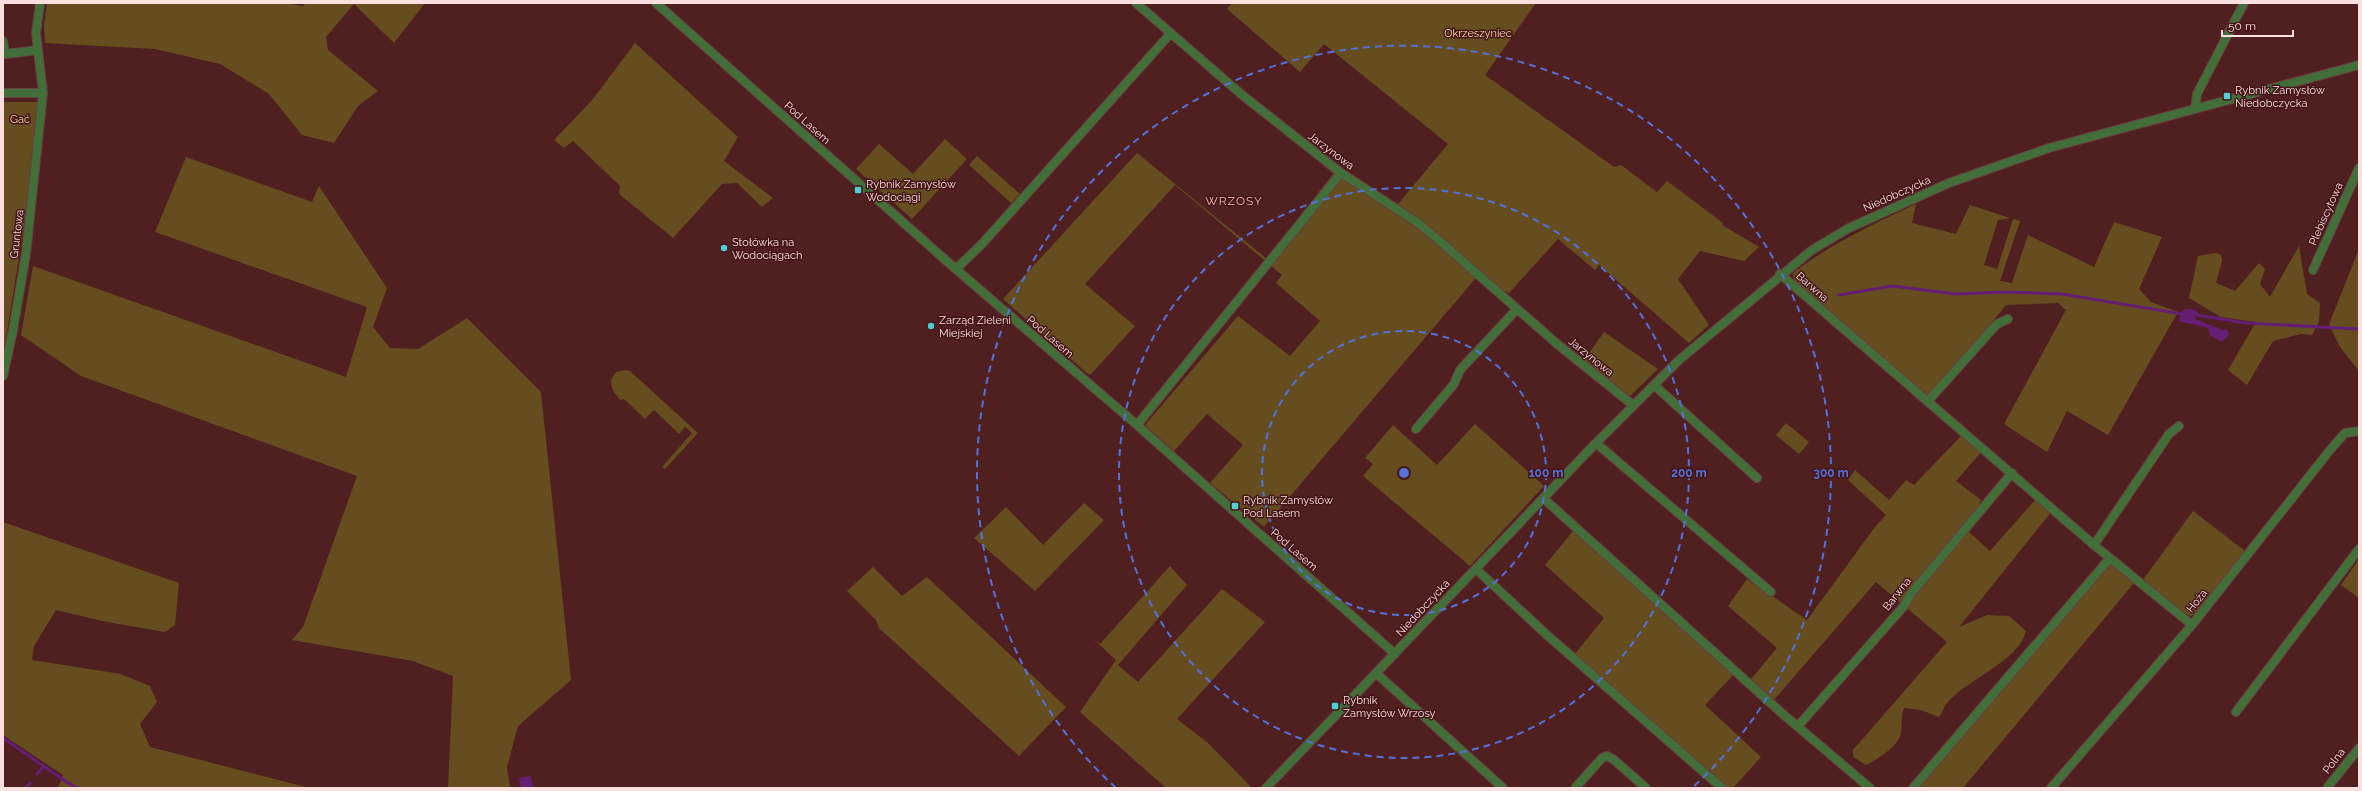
<svg xmlns="http://www.w3.org/2000/svg" width="2362" height="791" viewBox="0 0 2362 791" font-family="Raleway,sans-serif">
<style>
.green{fill:#654d20}
.water{fill:#651e74}
.lines{fill:none;stroke-linecap:round;stroke-linejoin:round}
.stream{stroke:#651e74;stroke-width:3}
.minor-casing{stroke:#6b3e3f;stroke-width:10}
.minor{stroke:#426e3a;stroke-width:8}
.ring{fill:none;stroke:#5472da;stroke-width:2;stroke-dasharray:7 5}
.poi-dot{fill:#51ccd3;stroke:#441417;stroke-width:1.5}
.labels{text-anchor:middle;dominant-baseline:central;stroke-width:3;stroke-linejoin:round;paint-order:stroke}
.park-label{font-size:11px;fill:#fcdead;stroke:#441417}
.poi-label{font-size:11px;fill:#fbe0df;stroke:#441417;text-anchor:start}
.street-label{font-size:11px;fill:#fbe0df;stroke:#441417}
.neighbourhood-label{font-size:12px;letter-spacing:1px;fill:#fbbbba;stroke:#441417}
.centre{fill:#5472da;stroke:#441417;stroke-width:2}
.ring-label{font-size:12px;text-anchor:middle;font-weight:bold;fill:#5472da;stroke:#441417;stroke-width:3;stroke-linejoin:round;paint-order:stroke}
</style>
<rect width="100%" height="100%" fill="#501f20"/>
<path class="green" d="M47,3H285L303,6L305,3H425L394,43L354,4L326,37L328,50L378,91L358,106L334,143L302,135L269,94L220,64L155,49L45,43L44,25Z
M1232,3H1536L1485,75L1614,167L1621,165L1657,192L1667,181L1723,223L1722,225L1759,247L1744,261L1700,251L1678,279L1709,325L1689,343L1599,265L1595,270L1558,239L1509,293L1475,279L1264,527L1210,483L1243,445L1207,414L1174,451L1145,425L1238,316L1290,356L1320,321L1276,283L1282,275L1175,185L1085,284L1135,326L1091,374H1088L1003,299L1137,153L1267,259L1339,166L1398,204L1448,144L1324,44L1300,72L1227,9Z
M635,43L738,137L724,161L773,198L762,207L737,183L722,184L673,238L619,194L620,186L573,141L564,148L554,140L593,99Z
M3,102H40L23,232L3,357Z
M945,139L967,159L912,219L856,169L879,144L913,174Z
M977,156L1020,194L1011,203L969,165Z
M186,157L312,202L319,186L387,288L373,327L390,348L418,349L467,318L541,392L571,680L518,726L507,767L510,788H448L453,676L413,661L292,640L303,627L357,476L81,376L21,335L33,266L346,377L367,307L155,232Z
M1916,204L1912,223L1956,234L1970,205L2010,218L1998,220L1984,265L1997,269L2013,219L2020,221L2000,281L2012,283L2028,235L2094,267L2114,222L2162,237L2139,289L2151,302L2178,312L2108,435L2067,411L2047,452L2004,424L2066,310L2058,303L2006,305L1930,398L1794,282L1793,273C1831,244 1873,224 1916,204Z
M2299,246L2307,294L2320,303L2319,321L2312,335L2301,334L2273,341L2247,385L2228,370L2256,322L2221,317L2189,298L2198,256L2216,253L2221,255L2222,261L2216,283L2235,291L2259,263L2265,269L2260,284L2270,297Z
M2359,249V371L2340,347L2329,324Z
M1604,332L1658,369L1630,396L1584,360Z
M625,370L630,371L698,433L665,469L662,467L692,433L685,427L679,434L654,410L645,419L624,399L620,400C612,390 607,383 616,372Z
M1786,423L1809,442L1799,454L1776,435Z
M1475,424L1544,486L1470,566L1363,476L1373,464L1365,458L1393,425L1437,465Z
M1961,436L1982,451L1956,481L1981,500L1968,531L1990,551L2036,499L2052,511L1959,627L1987,615L2009,616L2026,631C2019,661 1969,678 1948,702C1943,706 1944,712 1939,717L1921,710L1904,708C1900,717 1903,727 1900,736C1896,748 1876,760 1866,765L1853,757V750L1947,642L1876,582L1773,701L1751,679L1777,648L1728,606L1747,579L1807,620L1875,527L1886,515L1848,480L1855,470L1889,500L1906,480L1914,485Z
M1084,503L1104,520L1035,591L974,538L1006,507L1043,545Z
M2193,511L2245,551L2197,613L2191,616L2177,609L2143,580Z
M3,522L179,583L175,625L165,632L102,621L56,610L34,646L32,660L121,674L150,686L157,702L140,724L150,747L310,788H58L63,775L3,735Z
M1574,530L1735,673L1705,705L1761,757L1733,788H1720L1574,655L1604,618L1545,565Z
M2359,559V598L2341,585Z
M2108,560L2134,583L1963,788H1917Z
M1170,566L1187,585L1118,665L1138,682L1222,589L1265,622L1177,719L1208,743L1252,788H1166L1080,712L1116,660L1093,639L1100,644Z
M873,567L902,596L927,577L1066,707L1019,756L879,628L876,620L847,591Z"/>
<path class="water" d="M2184,309L2196,310L2198,313L2195,319L2223,330L2227,329L2229,334L2227,338L2221,342L2210,335L2208,328L2178,321Z
M531,776L533,788H521L519,778Z"/>
<g class="lines">
<path class="stream" d="M1839,295L1892,286L1956,294L2007,292L2062,294L2182,314
M2197,315L2246,323L2359,329
M3,738L68,783L78,788
M37,774L43,767
M26,788L30,783"/>
<defs>
<path id="minor" d="M656,3L950,264L1137,425L1395,654
M1136,3L1241,94L1341,173L1418,223L1442,243L1556,343L1633,405
M3,41L5,54L38,50
M3,93H43
M2195,109L2197,94L2244,3
M956,269L981,245L1171,33
M2313,270L2359,168
M1780,274L2094,545L2192,625
M3,376L13,330L26,254L43,93L36,33L40,3
M1654,385L1757,478
M1928,401L1997,324L2008,319
M1137,425L1341,173
M1416,429L1454,384L1460,370L1517,309
M1596,443L1771,592
M1543,498L1784,715L1870,788
M2094,545L2169,434L2179,426
M1476,569L1547,635L1722,788
M1376,673L1503,788
M2236,712L2359,549
M1798,726L1904,606L1910,595L2012,473
M1266,788L1596,443L1679,360L1812,250L1849,228L1949,183L2049,148L2359,65
M1575,788L1602,758L1607,756L1613,759L1646,788
M1913,788L2110,558
M2051,788L2192,625L2330,450L2345,433L2359,431
M2327,788L2359,748"/>
</defs>
<use href="#minor" class="minor-casing"/>
<use href="#minor" class="minor"/>
</g>
<g class="ring">
<circle cx="1404" cy="473" r="142"/>
<circle cx="1404" cy="473" r="285"/>
<path d="M1116 788A427 427 0 1 1 1692 788"/>
</g>
<g class="poi-dot">
<rect x="2223" y="92" width="8" height="8" rx="2"/>
<rect x="854" y="186" width="8" height="8" rx="2"/>
<circle cx="724" cy="248" r="4"/>
<circle cx="931" cy="326" r="4"/>
<rect x="1231" y="502" width="8" height="8" rx="2"/>
<rect x="1331" y="702" width="8" height="8" rx="2"/>
</g>
<g class="labels">
<g class="park-label">
<text x="1478" y="33">Okrzeszyniec</text>
<text x="20" y="119">Gać</text>
</g>
<g class="poi-label">
<text x="2235" y="90">Rybnik Zamysłów<tspan x="2235" dy="13">Niedobczycka</tspan></text>
<text x="866" y="184">Rybnik Zamysłów<tspan x="866" dy="13">Wodociągi</tspan></text>
<text x="732" y="242">Stołówka na<tspan x="732" dy="13">Wodociągach</tspan></text>
<text x="939" y="320">Zarząd Zieleni<tspan x="939" dy="13">Miejskiej</tspan></text>
<text x="1243" y="500">Rybnik Zamysłów<tspan x="1243" dy="13">Pod Lasem</tspan></text>
<text x="1343" y="700">Rybnik<tspan x="1343" dy="13">Zamysłów Wrzosy</tspan></text>
</g>
<g class="street-label">
<text transform="translate(807 123) rotate(42)">Pod Lasem</text>
<text transform="translate(1331 151) rotate(37)">Jarzynowa</text>
<text transform="translate(1897 194) rotate(-24)">Niedobczycka</text>
<text transform="translate(2326 214) rotate(-66)">Plebiscytowa</text>
<text transform="translate(17 234) rotate(-83)">Gruntowa</text>
<text transform="translate(1812 287) rotate(41)">Barwna</text>
<text transform="translate(1050 337) rotate(41)">Pod Lasem</text>
<text transform="translate(1591 357) rotate(39)">Jarzynowa</text>
<text transform="translate(1294 550) rotate(41)">Pod Lasem</text>
<text transform="translate(1897 594) rotate(-52)">Barwna</text>
<text transform="translate(2197 601) rotate(-52)">Hoża</text>
<text transform="translate(1423 608) rotate(-47)">Niedobczycka</text>
<text transform="translate(2334 761) rotate(-52)">Polna</text>
</g>
<g class="neighbourhood-label">
<text x="1234" y="201">WRZOSY</text>
</g>
</g>
<circle cx="1404" cy="473" r="6" class="centre"/>
<g class="ring-label">
<text x="1546" y="477">100 m</text>
<text x="1689" y="477">200 m</text>
<text x="1831" y="477">300 m</text>
</g>
<rect width="2362" height="791" fill="none" stroke="#fbe0df" stroke-width="8"/>
<path d="M2222 30v6h71v-6" fill="none" stroke="#fbe0df" stroke-width="2"/>
<text x="2228" y="30" font-size="12" fill="#fbe0df" stroke="#441417" stroke-width="3" paint-order="stroke">50 m</text>
</svg>
